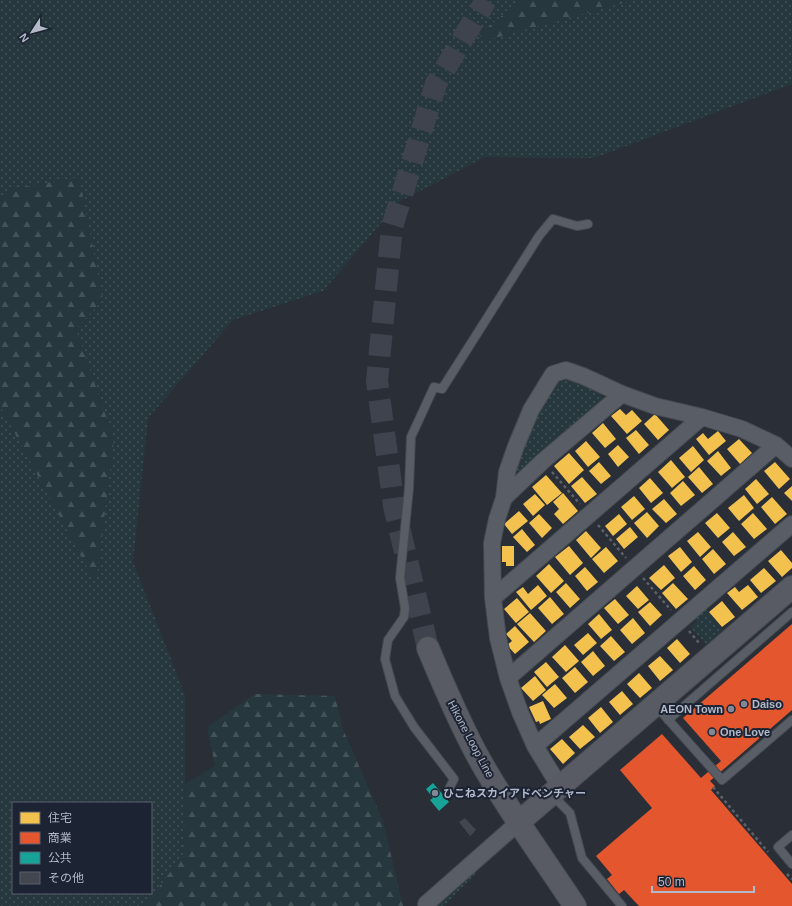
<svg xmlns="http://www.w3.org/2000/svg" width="792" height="906" viewBox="0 0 792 906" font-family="Helvetica,'Noto Sans JP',sans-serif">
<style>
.grass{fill:url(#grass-dots);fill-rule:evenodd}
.forest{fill:url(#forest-firs)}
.homes{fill:#f2c14e}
.shops{fill:#e4572e}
.public{fill:#17a398}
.building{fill:#42464e}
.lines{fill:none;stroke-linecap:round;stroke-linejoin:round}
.secondary-tunnel{stroke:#3e434d;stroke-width:22;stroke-dasharray:22 11;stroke-linecap:butt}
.lane-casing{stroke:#454950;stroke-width:10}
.street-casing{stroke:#454950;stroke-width:18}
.secondary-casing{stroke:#454950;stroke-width:24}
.path{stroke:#5c6169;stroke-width:2.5;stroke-dasharray:3 3;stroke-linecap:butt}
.lane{stroke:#595d65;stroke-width:8}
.street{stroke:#595d65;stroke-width:16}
.secondary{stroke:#585b63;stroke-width:22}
.poi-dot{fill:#828895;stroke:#1c2332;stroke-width:1.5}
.labels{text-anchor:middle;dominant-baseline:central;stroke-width:4;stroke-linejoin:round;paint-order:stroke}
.poi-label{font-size:11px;font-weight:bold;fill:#b2b9c8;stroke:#1c2332;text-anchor:start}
.street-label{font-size:11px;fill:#b2b9c8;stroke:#1c2332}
</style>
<defs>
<pattern id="grass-dots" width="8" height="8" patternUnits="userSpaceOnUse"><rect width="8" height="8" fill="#26383d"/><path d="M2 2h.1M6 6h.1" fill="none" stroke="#435358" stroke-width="1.8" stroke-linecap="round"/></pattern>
<pattern id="forest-firs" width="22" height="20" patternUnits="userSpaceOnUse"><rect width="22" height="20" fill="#26383d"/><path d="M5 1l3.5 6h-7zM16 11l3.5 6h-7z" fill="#435358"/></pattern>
</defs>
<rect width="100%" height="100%" fill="#292e37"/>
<path class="grass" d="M0,0H792V84L594,158L485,157L399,202L323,291L233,320L148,418L133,562L185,695V784L183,854L150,901L143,906H0ZM13,803H151V893H13Z
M569,376L602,392L603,402L521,473L514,468L530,428L556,380Z
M705,608L723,630L706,644L690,627L697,622L694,618Z
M476,871L475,875L444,906H436Z"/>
<path class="forest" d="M522,0H634L484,41L479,34Z
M79,177L103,300L76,329L114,439L96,584L0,406V202L14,189Z
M255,694L335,696L343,729L383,821L403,906H143L150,900L183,854L185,784L215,766L207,727Z"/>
<path class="homes" d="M620,409L626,415L632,410L642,421L627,434L611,416Z
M655,414L669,430L658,440L644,424Z
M603,423L616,439L605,448L592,433Z
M636,430L649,445L639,454L626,438Z
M718,431L726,441L709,455L696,439L703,433L708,439Z
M739,439L752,453L740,464L727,449Z
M586,441L600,457L588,467L575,451Z
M618,445L629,457L618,467L608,454Z
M693,446L704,460L691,472L679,458Z
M718,451L731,468L721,476L707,461Z
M569,453L584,470L569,484L554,466Z
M671,460L685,477L672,488L658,472Z
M599,462L611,476L601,484L589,471Z
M775,462L790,479L779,489L764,471Z
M699,467L713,484L702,493L688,477Z
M546,475L562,493L547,505L532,487Z
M582,477L597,494L585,503L571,486Z
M650,478L663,493L651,503L639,488Z
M756,479L769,494L757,504L745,489Z
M683,481L695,495L681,506L670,493Z
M792,486V501L784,493Z
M563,493L578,511L563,524L554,514L559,509L553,502Z
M535,494L545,505L533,516L523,504Z
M744,495L754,508L739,521L728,508Z
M634,496L645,509L632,520L621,507Z
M772,497L787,514L775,524L761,507Z
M664,499L677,514L666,523L652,509Z
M519,511L528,521L512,534L504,524Z
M647,512L659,526L647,538L634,523Z
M717,513L730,528L718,538L705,523Z
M753,513L767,529L754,539L741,524Z
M539,514L552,528L542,538L529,523Z
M619,514L627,524L613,536L605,526Z
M630,527L638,537L624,549L616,539Z
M522,529L535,545L527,552L513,537Z
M586,531L601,548L591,558L576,540Z
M698,532L711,547L700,557L687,541Z
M733,532L746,547L734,556L722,542Z
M502,546H514V566H506V562H502Z
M569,546L583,563L570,575L555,557Z
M606,547L618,561L604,573L592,559Z
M680,547L692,562L681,572L668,556Z
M713,549L726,564L714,574L702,559Z
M781,550L792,563V568L782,577L768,561Z
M549,564L564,581L551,593L536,576Z
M664,565L675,578L661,590L649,578Z
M694,566L706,580L695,590L683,576Z
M585,567L598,582L587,591L575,576Z
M764,568L776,581L761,593L750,580Z
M566,583L580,599L570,608L556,592Z
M673,583L688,599L676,609L662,593Z
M538,585L547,596L531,610L516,592L523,587L528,594Z
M748,585L758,597L742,610L727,593L735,587L739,592Z
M637,586L649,600L638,609L626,596Z
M550,597L564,614L552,624L538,608Z
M517,598L529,612L516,623L504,609Z
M615,599L629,615L618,624L604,608Z
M722,601L735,617L722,627L709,612Z
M650,602L662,615L650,626L638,612Z
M530,613L546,631L534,642L517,624Z
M599,614L612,630L601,639L588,624Z
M633,618L645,633L632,644L620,630Z
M515,626L529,642L515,654L507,645L512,641L506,634Z
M588,633L597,643L583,655L574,645Z
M611,636L625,652L614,661L600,646Z
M677,639L690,654L680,663L667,648Z
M565,645L579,661L566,672L552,657Z
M593,651L605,666L593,676L581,662Z
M660,656L673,670L660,681L648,666Z
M546,662L559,677L547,687L534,672Z
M575,667L588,682L575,693L562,678Z
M639,673L652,688L640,698L627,684Z
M535,676L546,690L533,701L521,688Z
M555,684L567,698L554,708L542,695Z
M622,691L633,704L620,715L609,702Z
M543,701L551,719L540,724L539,721L536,722L529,707Z
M601,707L613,722L600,733L588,718Z
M583,725L595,737L580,749L569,737Z
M562,739L575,753L563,764L550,749Z"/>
<path class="shops" d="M792,624V710L710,781L715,786L711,790L792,884V906H639L624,890L619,894L607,879L612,875L596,856L652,808L620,770L662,734L701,778L721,761L683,718Z"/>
<path class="public" d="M433,783L449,802L439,811L430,800L433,798L426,789Z"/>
<path class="building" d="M465,818L476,830L470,836L459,822Z"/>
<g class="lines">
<path class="secondary-tunnel" d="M428,648L394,506L377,381L392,227L436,84L486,0"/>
<defs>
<path id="lane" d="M656,706L722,780L792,720
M668,720L792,612
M449,789L454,779L414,727L395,696L385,659L388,640L404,617L405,608L400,578L409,488L411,437L434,387L442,389L539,236L553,219L577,226L588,224
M552,795L570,813L582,858L622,906
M792,835L778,847L792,864"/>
<path id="street" d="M504,498L507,472L516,446L531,410L553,374L566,370L583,376L622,394
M493,598L702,417
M508,678L776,445
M535,746L792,524
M560,787L535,746L520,712L508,678L498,638L493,598L492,543L497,519L504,498L543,461L622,394L655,406L702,417L742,429L776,445L792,459
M426,904L519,822"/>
<path id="secondary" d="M428,648C443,684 458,719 476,753C505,806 542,856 575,906
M519,822L792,587"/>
</defs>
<use href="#lane" class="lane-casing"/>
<use href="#street" class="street-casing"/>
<use href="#secondary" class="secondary-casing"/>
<path class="path" d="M552,472L580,504
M598,525L626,558
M643,578L671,610
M689,631L700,644
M713,787L768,852
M787,874L792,879"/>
<use href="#lane" class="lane"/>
<use href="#street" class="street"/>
<use href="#secondary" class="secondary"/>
</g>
<g class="poi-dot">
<circle cx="744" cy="704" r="4"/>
<circle cx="731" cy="709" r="4"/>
<circle cx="712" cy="732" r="4"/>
<circle cx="435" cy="793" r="4"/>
</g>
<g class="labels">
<g class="poi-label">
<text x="752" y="704">Daiso</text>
<text x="723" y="709" text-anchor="end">AEON Town</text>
<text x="720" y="732">One Love</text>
<text x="443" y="793">ひこねスカイアドベンチャー</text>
</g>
<g class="street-label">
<text transform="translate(471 739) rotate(62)">Hikone Loop Line</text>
</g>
</g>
<rect x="12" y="802" width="140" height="92" fill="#1c2332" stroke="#585f6e"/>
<rect x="20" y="812" width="20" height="12" fill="#f2c14e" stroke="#585f6e"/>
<text x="48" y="822" font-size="12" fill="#b2b9c8">住宅</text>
<rect x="20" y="832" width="20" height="12" fill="#e4572e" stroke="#585f6e"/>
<text x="48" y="842" font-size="12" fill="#b2b9c8">商業</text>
<rect x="20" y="852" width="20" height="12" fill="#17a398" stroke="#585f6e"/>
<text x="48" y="862" font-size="12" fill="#b2b9c8">公共</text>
<rect x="20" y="872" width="20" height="12" fill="#42464e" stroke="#585f6e"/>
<text x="48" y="882" font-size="12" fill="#b2b9c8">その他</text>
<g transform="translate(32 32) rotate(234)" stroke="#1c2332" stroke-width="3" paint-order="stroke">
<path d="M0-3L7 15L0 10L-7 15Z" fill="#b2b9c8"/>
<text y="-6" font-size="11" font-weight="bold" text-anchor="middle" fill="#b2b9c8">N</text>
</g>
<path d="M652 886v6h102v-6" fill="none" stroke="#b2b9c8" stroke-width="2"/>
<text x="658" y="886" font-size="12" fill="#b2b9c8" stroke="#1c2332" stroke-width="3" paint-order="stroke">50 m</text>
</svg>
